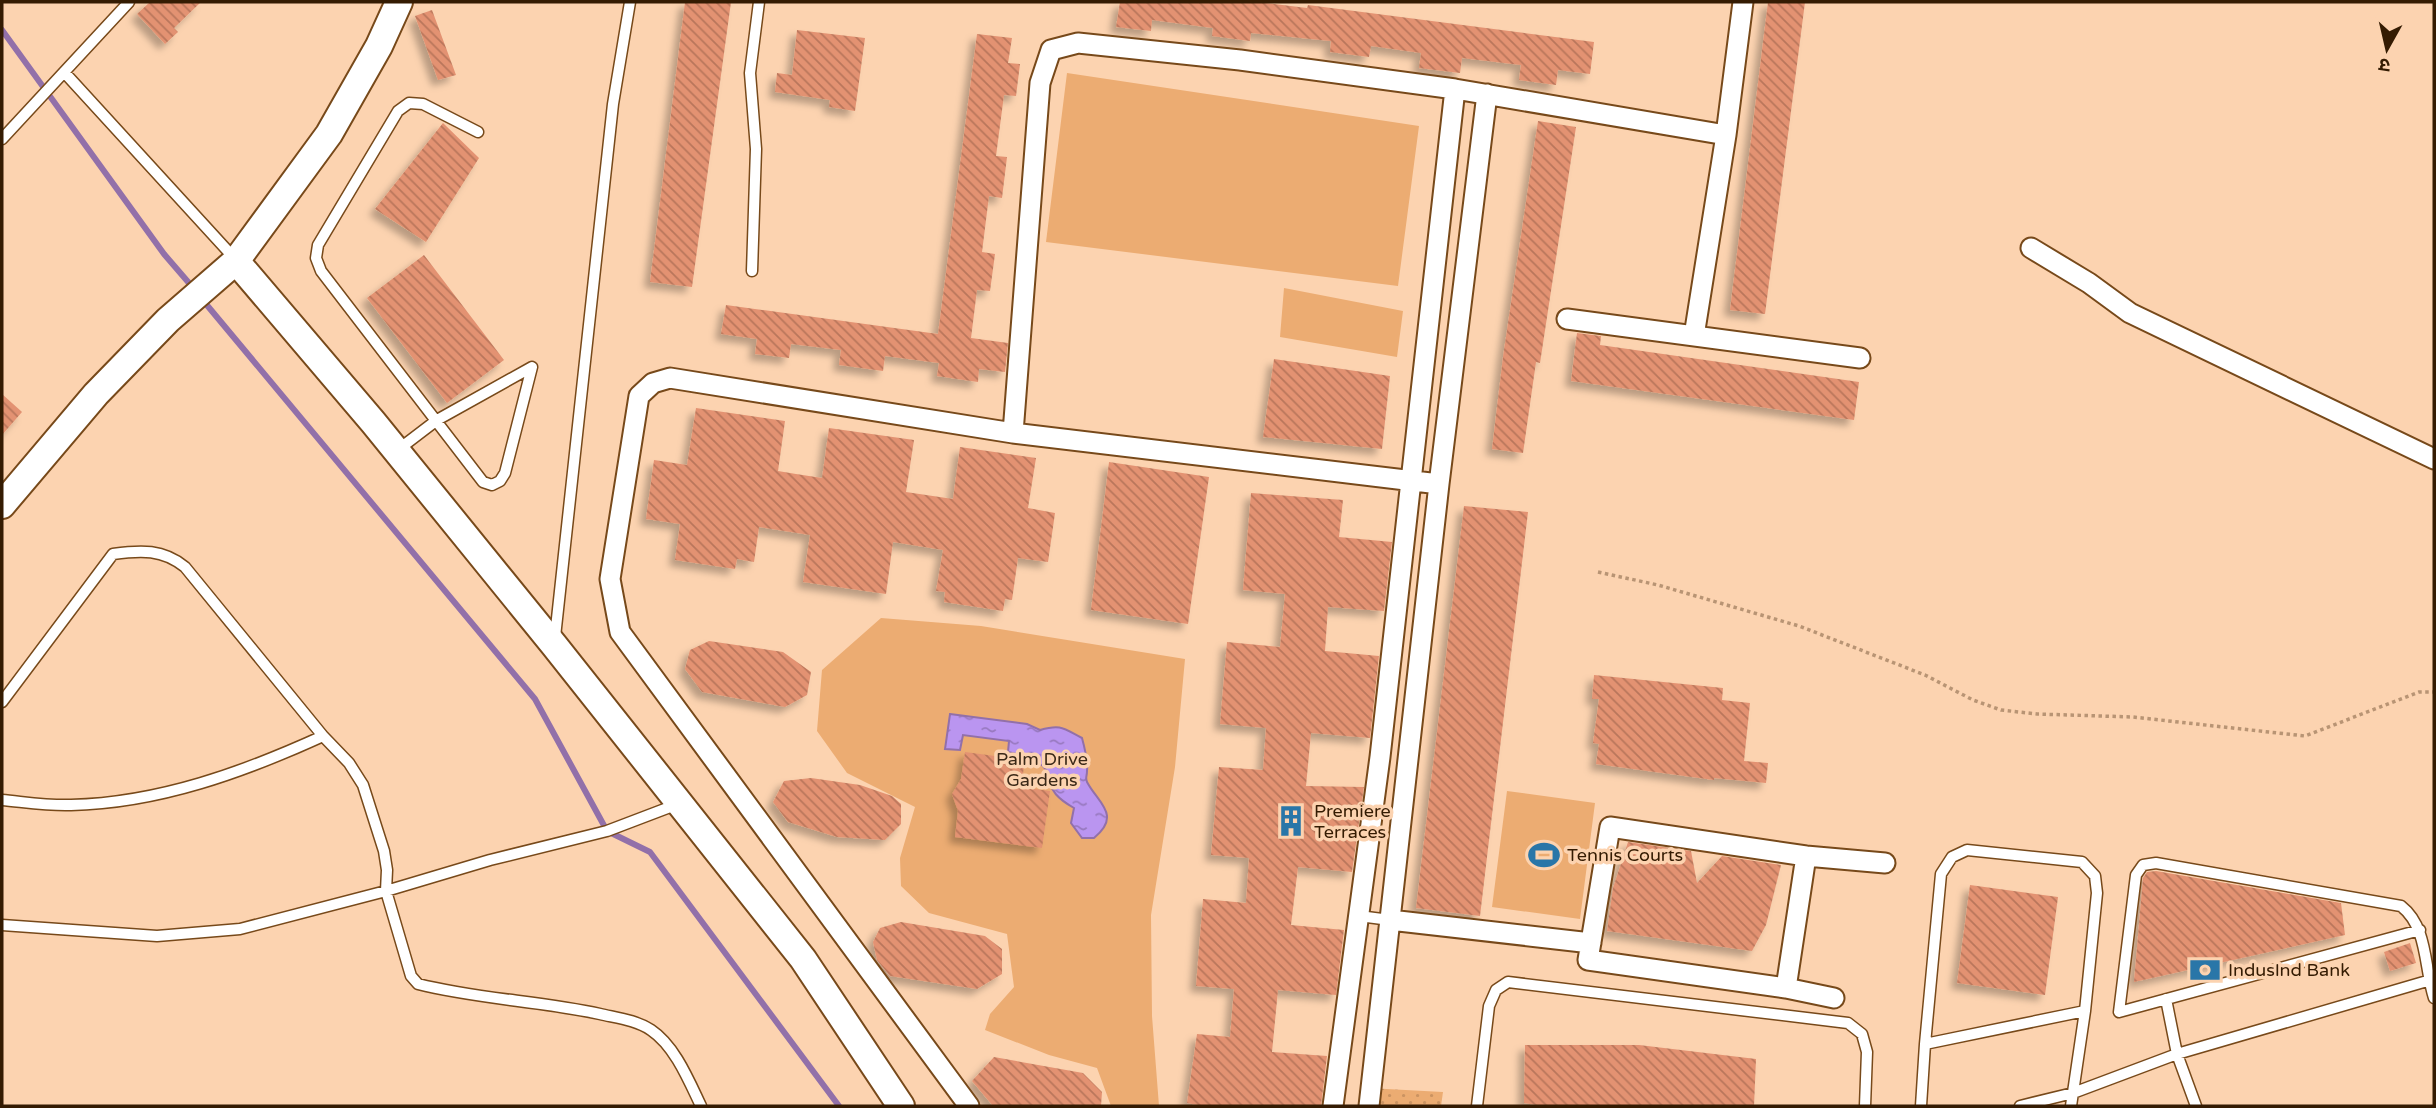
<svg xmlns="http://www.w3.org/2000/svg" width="2436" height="1108" viewBox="0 0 2436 1108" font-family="'Varela Round','Noto Sans Devanagari',sans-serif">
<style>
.grass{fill:url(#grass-dots)}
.park{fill:#ecac72}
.water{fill:url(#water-ripples);stroke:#9270a9;stroke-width:2}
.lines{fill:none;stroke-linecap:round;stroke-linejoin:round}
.stream{stroke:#9270a9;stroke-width:6}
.building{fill:url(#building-back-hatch);filter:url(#shadow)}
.lane-casing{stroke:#77491a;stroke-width:13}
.street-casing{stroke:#77491a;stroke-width:23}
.secondary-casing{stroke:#77491a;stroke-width:30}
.path{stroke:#b89474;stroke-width:3.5;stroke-dasharray:3.5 3.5;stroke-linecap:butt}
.lane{stroke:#fff;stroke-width:10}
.street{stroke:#fff;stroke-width:19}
.secondary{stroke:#fff;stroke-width:26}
.labels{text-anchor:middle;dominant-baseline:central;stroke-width:7;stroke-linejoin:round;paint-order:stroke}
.park-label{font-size:18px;fill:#3a2817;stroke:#fcd3b0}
.poi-label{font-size:18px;fill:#341b02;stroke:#fcd3b0;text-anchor:start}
</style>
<defs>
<pattern id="grass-dots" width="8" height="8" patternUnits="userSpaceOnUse" patternTransform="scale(1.75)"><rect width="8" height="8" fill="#ecac72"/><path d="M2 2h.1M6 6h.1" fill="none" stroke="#cb9361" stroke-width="1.8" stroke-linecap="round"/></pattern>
<pattern id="water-ripples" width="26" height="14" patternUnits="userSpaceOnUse" patternTransform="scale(1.75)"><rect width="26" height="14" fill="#ba95f0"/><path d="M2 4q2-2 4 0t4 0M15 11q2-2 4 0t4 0" fill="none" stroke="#9879c0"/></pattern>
<pattern id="building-back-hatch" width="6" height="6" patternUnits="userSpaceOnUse" patternTransform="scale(1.75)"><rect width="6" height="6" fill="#e39272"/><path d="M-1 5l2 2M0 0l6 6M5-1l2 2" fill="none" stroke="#b9765b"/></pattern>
<filter id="shadow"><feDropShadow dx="-6" dy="6" stdDeviation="3.5" flood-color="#0004"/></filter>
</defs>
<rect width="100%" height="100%" fill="#fcd3b0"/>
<path class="grass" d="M1368,1088L1443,1092L1441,1106H1366Z"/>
<path class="park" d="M1067,73L1419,126L1398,286L1046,242Z
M1284,288L1403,311L1397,357L1280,337Z
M881,618L981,626L1185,659L1175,767L1151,915L1152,1016L1159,1106H1111L1097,1068L1049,1055L985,1030L990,1014L1014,987L1007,934L929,913L901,886L900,858L915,807L847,773L817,731L822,670Z
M1507,791L1595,803L1580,919L1492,907Z"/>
<path class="water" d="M950,714L1027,724L1040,730C1061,724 1063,728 1082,738C1085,749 1088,760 1087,771C1087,777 1085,777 1087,782C1098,803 1122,815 1094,838H1082L1071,823L1074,808C1060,800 1048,791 1049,773L1042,765L1029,764L1026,756L1008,752L1009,741L963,735L960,750L945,749Z"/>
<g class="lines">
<path class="stream" d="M2,30L164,254L195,290
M201,298L535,699L607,831L650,852L839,1106"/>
</g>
<path class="building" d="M150,2H201L174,28L178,32L165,44L137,14Z
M685,2H731L692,287L650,282Z
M1120,2H1257L1307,8L1308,5L1594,42L1590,74L1558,70L1556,85L1519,80L1521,65L1462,58L1460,73L1419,68L1421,53L1371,46L1369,57L1330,52L1331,41L1251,33L1250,41L1212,36L1213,28L1152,20L1151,31L1116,27Z
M1768,2H1805L1765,314L1730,310Z
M432,10L456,75L438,80L415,16Z
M797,30L865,38L855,111L829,107L830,100L775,92L777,73L792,75Z
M977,34L1012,38L1008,63L1020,64L1016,96L1004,95L996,156L1007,157L1002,198L989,196L982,252L995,254L990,291L977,290L971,338L1008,343L1005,372L979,369L978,382L937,376L939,363L885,356L883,371L839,365L841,350L791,344L789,358L755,354L757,339L721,334L726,305L938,334Z
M1538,121L1576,127L1540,363L1536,362L1523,453L1492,449L1503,357Z
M443,123L479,158L426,242L375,209Z
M424,255L504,360L447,403L367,298Z
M1577,333L1601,336L1600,345L1859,382L1854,420L1571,381Z
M1274,359L1390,376L1382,449L1263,437Z
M2,394L22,412L2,435Z
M696,408L785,421L778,471L796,474L822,478L829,428L914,440L906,492L953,499L960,447L1036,458L1028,508L1055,513L1048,562L1018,558L1012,600L1005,599L1003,611L944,602L945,592L936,591L943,550L893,542L886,594L803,582L810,535L759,527L754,562L737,559L735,569L675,560L680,524L646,519L654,460L687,465Z
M1109,462L1209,477L1188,624L1091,610Z
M1251,493L1343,500L1339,537L1392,542L1384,611L1328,607L1325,651L1379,656L1370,738L1311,733L1306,786L1364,787L1352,872L1298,867L1291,925L1344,930L1336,995L1278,990L1272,1052L1327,1056L1321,1106H1203L1187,1103L1197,1034L1230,1037L1234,989L1196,986L1203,899L1246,903L1249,858L1211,855L1219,767L1263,770L1266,728L1220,724L1227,642L1280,647L1285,594L1243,590Z
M1464,506L1528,512L1480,916L1416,908Z
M709,641L783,652L811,672L807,695L785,707L702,692L685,669L690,650Z
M1594,675L1723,688L1722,700L1750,703L1744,761L1768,763L1766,783L1714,778V780L1596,764L1599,744L1593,743L1599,699H1592Z
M965,752L1025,760L1021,787L1050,791L1042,848L955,837L958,811L952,794L961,779Z
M811,778L860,785L892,796L901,804V824L885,840L837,837L788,822L773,802L784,781Z
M1628,842L1691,851L1697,883L1722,856L1781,865L1766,925L1752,951L1607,931L1613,888Z
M2156,871L2341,903L2345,935L2134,982L2143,878L2147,872Z
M1970,885L2058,897L2045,995L1957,983Z
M901,922L985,936L1002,949V974L977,989L890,976L877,960L873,942L880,928Z
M2410,943L2416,963L2390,971L2384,952Z
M1525,1045H1639L1756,1059L1754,1106H1543L1524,1103Z
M994,1057L1083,1073L1102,1092L1101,1106H993L972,1081Z"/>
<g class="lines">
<defs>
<path id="lane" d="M64,72L236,260
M2,139L129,2
M752,271L756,149L750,73L759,2
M399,449L437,420L532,367L505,473L500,481L492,485L483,482L321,271L316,258L318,245L398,111L409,103L423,104L478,132
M555,637L613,104L630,2
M2,702L113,554C141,550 163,549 185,567L323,736
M2,800C24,802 49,806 71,805C159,803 244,772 323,736L349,763L363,785L384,851L387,870L386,891L411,976L418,984C477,999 540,1001 600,1014C617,1018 636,1020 651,1030C675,1046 689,1081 701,1106
M1359,916L1390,920
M2,925L157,936L240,929L386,891L490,860L607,831L678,804
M2420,930L2119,1012L2136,875L2143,865L2156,863L2401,906C2428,927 2424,967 2434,998
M2166,999L2177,1054L2196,1106
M1925,1044L2085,1011
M1477,1106L1489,1006L1496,990L1508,982L1848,1023L1862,1034L1867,1052L1865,1106
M1921,1106L1925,1044L1941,874L1952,857L1967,850L2082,862L2095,876L2097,893L2085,1011L2071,1106
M2020,1106L2073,1093L2177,1054L2434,979"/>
<path id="street" d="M2031,248L2089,283L2130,313L2434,459
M1567,319L1860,358
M1694,336L1726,135L1743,2
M1013,433L1040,83L1051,50L1078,43L1240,60L1455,89L1726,135
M1806,856L1786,988L1588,960L1610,827L1806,856L1885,863
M1390,920L1591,943
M1786,988L1834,998
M969,1106L620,632L610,579L639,396L653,383L670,378L1013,433L1439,484
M1333,1106L1380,757L1455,89
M1369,1106L1439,484L1487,94"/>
<path id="secondary" d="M236,261L373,422L554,645L803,959L901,1106
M2,505L96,394L168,320L236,261L329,134L379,46L399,2"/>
</defs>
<use href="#lane" class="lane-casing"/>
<use href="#street" class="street-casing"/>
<use href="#secondary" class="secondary-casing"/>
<path class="path" d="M1598,572L1658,585L1799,626L1925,675L1973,700L2001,710L2037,714L2133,717L2305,736L2419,692H2434"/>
<use href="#lane" class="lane"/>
<use href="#street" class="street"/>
<use href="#secondary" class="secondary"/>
</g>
<defs>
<symbol id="building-bare" viewBox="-9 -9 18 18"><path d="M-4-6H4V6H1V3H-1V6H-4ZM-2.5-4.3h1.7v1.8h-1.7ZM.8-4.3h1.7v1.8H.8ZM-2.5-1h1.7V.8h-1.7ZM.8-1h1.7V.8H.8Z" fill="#2976a8" stroke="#fcd3b0" stroke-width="2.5" paint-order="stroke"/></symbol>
<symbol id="stadium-bare" viewBox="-9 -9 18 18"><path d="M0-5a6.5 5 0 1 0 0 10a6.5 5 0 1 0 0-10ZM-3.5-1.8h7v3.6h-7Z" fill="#2976a8" stroke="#fcd3b0" stroke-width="2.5" paint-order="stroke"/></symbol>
<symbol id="bank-bare" viewBox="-9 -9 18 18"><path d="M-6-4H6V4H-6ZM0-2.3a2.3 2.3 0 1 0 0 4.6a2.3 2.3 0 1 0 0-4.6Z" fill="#2976a8" stroke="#fcd3b0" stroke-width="2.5" paint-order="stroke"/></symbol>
</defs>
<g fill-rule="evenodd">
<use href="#building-bare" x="1269" y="799" width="44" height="44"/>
<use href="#stadium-bare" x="1522" y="833" width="44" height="44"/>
<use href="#bank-bare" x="2183" y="948" width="44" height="44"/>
</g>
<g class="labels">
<g class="park-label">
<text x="1042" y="759">Palm Drive<tspan x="1042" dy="21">Gardens</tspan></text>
</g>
<g class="poi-label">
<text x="1314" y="811">Premiere<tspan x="1314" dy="21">Terraces</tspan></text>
<text x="1567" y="855">Tennis Courts</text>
<text x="2228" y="970">IndusInd Bank</text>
</g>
</g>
<rect width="2436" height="1108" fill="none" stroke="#341b02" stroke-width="7"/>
<g transform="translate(2387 49) rotate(188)" stroke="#fcd3b0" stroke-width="5" paint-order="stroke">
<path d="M0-5L12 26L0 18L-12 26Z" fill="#341b02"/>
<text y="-10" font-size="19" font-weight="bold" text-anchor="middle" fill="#341b02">उ</text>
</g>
</svg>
